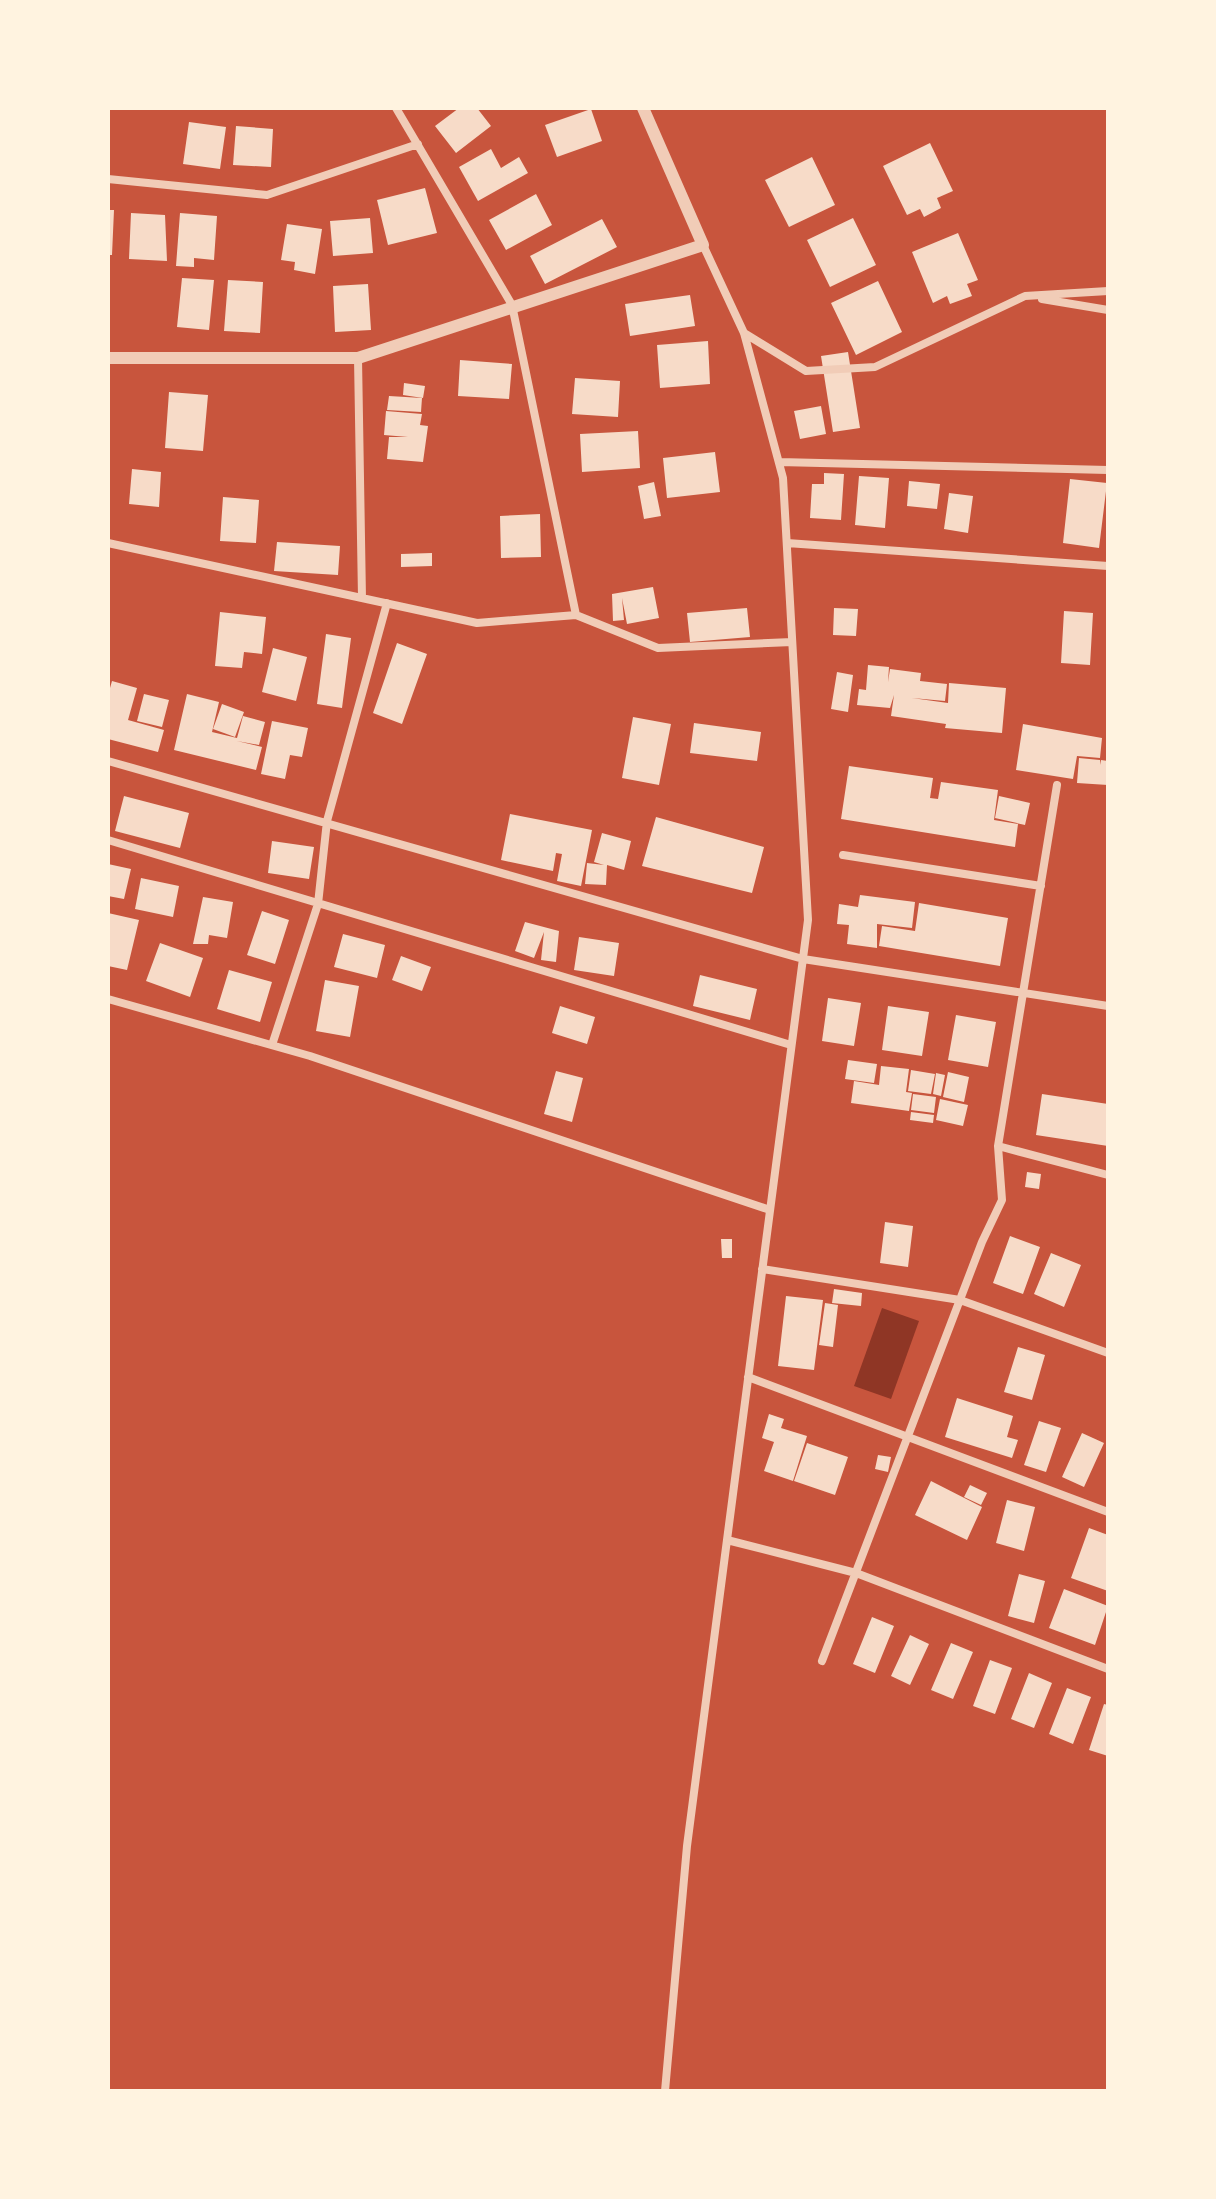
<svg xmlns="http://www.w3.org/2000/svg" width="1216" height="2199" viewBox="0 0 1216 2199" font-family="Lora,serif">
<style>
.water{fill:#8f3625}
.building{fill:#f7dbc8}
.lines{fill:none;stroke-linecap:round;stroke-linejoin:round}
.minor{stroke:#f1ccb7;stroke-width:8}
.tertiary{stroke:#f1ccb7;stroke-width:12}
</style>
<rect width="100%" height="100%" fill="#c8553d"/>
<path class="water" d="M882,1308L919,1321L891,1399L854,1386Z"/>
<path class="building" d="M459,108H477L491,126L456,153L435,126Z
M591,109L602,141L557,157L545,125Z
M189,122L226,127L220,169L183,164Z
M236,126L273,129L271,167L233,165Z
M930,143L953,191L937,198L941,208L924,217L920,209L907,215L883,166Z
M491,149L501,168L519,157L528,173L478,201L459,167Z
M812,157L835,205L789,227L765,180Z
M425,188L437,233L388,245L377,200Z
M536,194L552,225L506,250L489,220Z
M108,210H114L112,255H108Z
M131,213L165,215L167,261L129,259Z
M180,213L217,216L214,260L194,258V267L176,266Z
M370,218L373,253L333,256L330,221Z
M853,218L876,265L830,287L807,240Z
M602,219L617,247L545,284L530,256Z
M287,224L322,229L315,274L294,270L295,262L281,260Z
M958,233L978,280L967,284L972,296L950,304L947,296L933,303L912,252Z
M182,278L214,280L209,330L177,327Z
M228,280L263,282L260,333L224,331Z
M878,281L902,332L856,355L831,303Z
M368,284L371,330L335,332L333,286Z
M690,295L695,326L630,336L625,304Z
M708,341L710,384L660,388L657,345Z
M848,352L860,428L833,432L821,356Z
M460,360L512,364L509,399L458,396Z
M575,378L620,381L618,417L572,414Z
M404,383L425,386L423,398L403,395Z
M169,392L208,395L203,451L165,448Z
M389,396L422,398L421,412L387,410Z
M821,406L826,434L800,439L794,411Z
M386,411L422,414L420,425L428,426L423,462L387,459L389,437H408L384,435Z
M638,431L640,468L582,472L580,434Z
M715,452L720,492L667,498L663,458Z
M132,469L161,472L159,507L129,504Z
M824,473L844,474L841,520L810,518L812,484H824Z
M859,476L889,478L885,528L855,525Z
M1070,479L1107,483L1099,548L1063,543Z
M909,481L940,484L937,509L907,506Z
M654,482L661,516L644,519L638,486Z
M949,493L973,496L968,533L944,529Z
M223,497L259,500L256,543L220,541Z
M540,514L541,557L501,558L500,516Z
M277,542L340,546L338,575L274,571Z
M432,553V566L401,567V554Z
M653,587L659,618L627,624L622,598L624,620L613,621L612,594Z
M747,608L750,637L690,642L687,613Z
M834,608L858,609L856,636L833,635Z
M1064,611L1093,613L1090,665L1061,663Z
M220,612L266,617L262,654L244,652L242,668L215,666Z
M326,634L351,638L342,708L317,704Z
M397,643L427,654L402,724L373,713Z
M273,648L307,657L296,701L262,692Z
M868,665L889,667L888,682L890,669L921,673L920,681L947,684L945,701L912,698L948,703L949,683L1006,688L1002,733L945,728L946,724L891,716L894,695L890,708L857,705L859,689L866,690Z
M837,672L853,675L848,712L831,709Z
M112,681L137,688L128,720L164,730L158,752L108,739V695Z
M144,694L169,700L162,727L137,721Z
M187,694L219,702L212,732L237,738L243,716L265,722L259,745L237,741L262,747L256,770L174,750Z
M222,704L244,712L235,737L213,729Z
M633,717L671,724L659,785L622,778Z
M272,721L308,728L302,757L290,755L285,779L261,774Z
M694,723L761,732L757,761L690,753Z
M1023,724L1102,738L1100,758L1077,756L1073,779L1016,770Z
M1079,758L1100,760V765L1101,760L1108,761V785L1077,783Z
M849,766L933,778L930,798L938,799L941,782L998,790L994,820L1018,824L1015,847L841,819Z
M124,796L189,813L180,848L115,831Z
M999,796L1030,803L1025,825L995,818Z
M510,814L592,830L581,886L557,881L562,854L556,853L553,871L501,860Z
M656,817L764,847L752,893L642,866Z
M602,833L631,841L624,870L607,865L606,885L585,884L587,863L604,865L594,862Z
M272,841L314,847L309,879L268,873Z
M108,864L131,869L124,899L108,896Z
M141,878L179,886L173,917L135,909Z
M860,895L915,902L912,928L877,924V948L847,944L849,925L837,924L839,904L858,907Z
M203,897L233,902L227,938L209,935L208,944H193Z
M919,903L1008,918L1000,966L879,946L882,926L915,931Z
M262,911L289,920L275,964L247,955Z
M108,913L139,920L127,970L108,966Z
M525,922L559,931L556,962L541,960L544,932L534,958L515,951Z
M343,934L385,945L377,978L334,967Z
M579,937L619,943L614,976L574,970Z
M160,943L203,958L190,997L146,981Z
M401,956L431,967L422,991L392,980Z
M229,970L272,982L260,1022L217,1009Z
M700,975L757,989L750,1020L693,1006Z
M325,980L359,986L350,1037L316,1031Z
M828,998L861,1003L854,1046L822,1041Z
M560,1006L595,1017L587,1044L552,1033Z
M888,1006L929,1012L922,1056L882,1050Z
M956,1015L996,1022L988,1067L948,1060Z
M848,1060L877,1064L874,1083L845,1079Z
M881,1066L909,1069L906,1092L912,1093L909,1111L851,1103L854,1081L879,1085Z
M911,1070L935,1074L931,1094L908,1091Z
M556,1071L583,1078L572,1122L544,1114Z
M948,1072L969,1077L964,1102L943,1097Z
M936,1073L945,1075L941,1096L933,1094Z
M913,1094L936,1097L934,1113L911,1110Z
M1042,1094L1108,1104V1146L1036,1135Z
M940,1099L968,1105L963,1126L936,1120Z
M911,1112L934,1115L933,1123L910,1120Z
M1027,1172L1041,1174L1039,1189L1025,1187Z
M885,1222L913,1226L908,1267L880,1263Z
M1010,1236L1040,1247L1023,1294L993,1283Z
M721,1239H732V1258H722Z
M1051,1253L1081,1265L1064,1307L1034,1294Z
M834,1289L862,1293L861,1306L832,1303Z
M786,1296L823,1300L814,1370L778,1366Z
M825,1303L838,1305L833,1347L819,1345Z
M1018,1347L1045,1355L1032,1400L1004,1392Z
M957,1398L1013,1416L1007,1437L1018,1440L1012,1458L945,1437Z
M769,1414L784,1419L781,1428L807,1436L793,1481L764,1471L774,1442L762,1438Z
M1039,1421L1061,1428L1046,1472L1024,1465Z
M1082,1433L1104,1443L1084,1487L1062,1477Z
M807,1443L848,1457L835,1495L794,1481Z
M878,1455L891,1457L888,1472L875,1469Z
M931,1481L982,1507L967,1540L915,1515Z
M970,1485L987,1493L981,1505L964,1497Z
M1007,1500L1035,1507L1024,1551L996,1543Z
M1089,1528L1108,1535V1591L1071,1578Z
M1019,1574L1045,1581L1034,1623L1008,1616Z
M1064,1589L1108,1606L1095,1645L1049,1628Z
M872,1617L894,1626L875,1673L853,1664Z
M910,1635L929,1644L910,1685L891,1676Z
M951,1643L973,1652L953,1699L931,1690Z
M990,1660L1012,1668L995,1714L973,1706Z
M1029,1673L1052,1683L1034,1728L1011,1719Z
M1067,1688L1091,1697L1073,1744L1049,1734Z
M1104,1704L1108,1705V1756L1089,1750Z"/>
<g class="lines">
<path class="minor" d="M396,108L512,305L576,615
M108,179L267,195L418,144
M1042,299L1108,310
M744,333L806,371L875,367L1025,296L1108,291
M358,358L362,598
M779,462L1108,470
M108,543L477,623L576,615L658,648L792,642
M787,543L1108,566
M108,761L803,959L1108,1006
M108,840L791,1045
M843,855L1041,886
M108,999L310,1056L770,1210
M272,1045L318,904L327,821L387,603
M998,1146L1057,785
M762,1269L960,1300L1108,1353
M748,1377L1108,1512
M727,1540L856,1573L1108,1669
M822,1661L982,1242L1002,1200L998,1146L1108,1175
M665,2091L687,1846L808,920L783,478L744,333L703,245"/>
<path class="tertiary" d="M108,358H358L703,245L643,108"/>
</g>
<rect width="1216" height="2199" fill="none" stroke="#fff3e0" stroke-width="220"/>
</svg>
